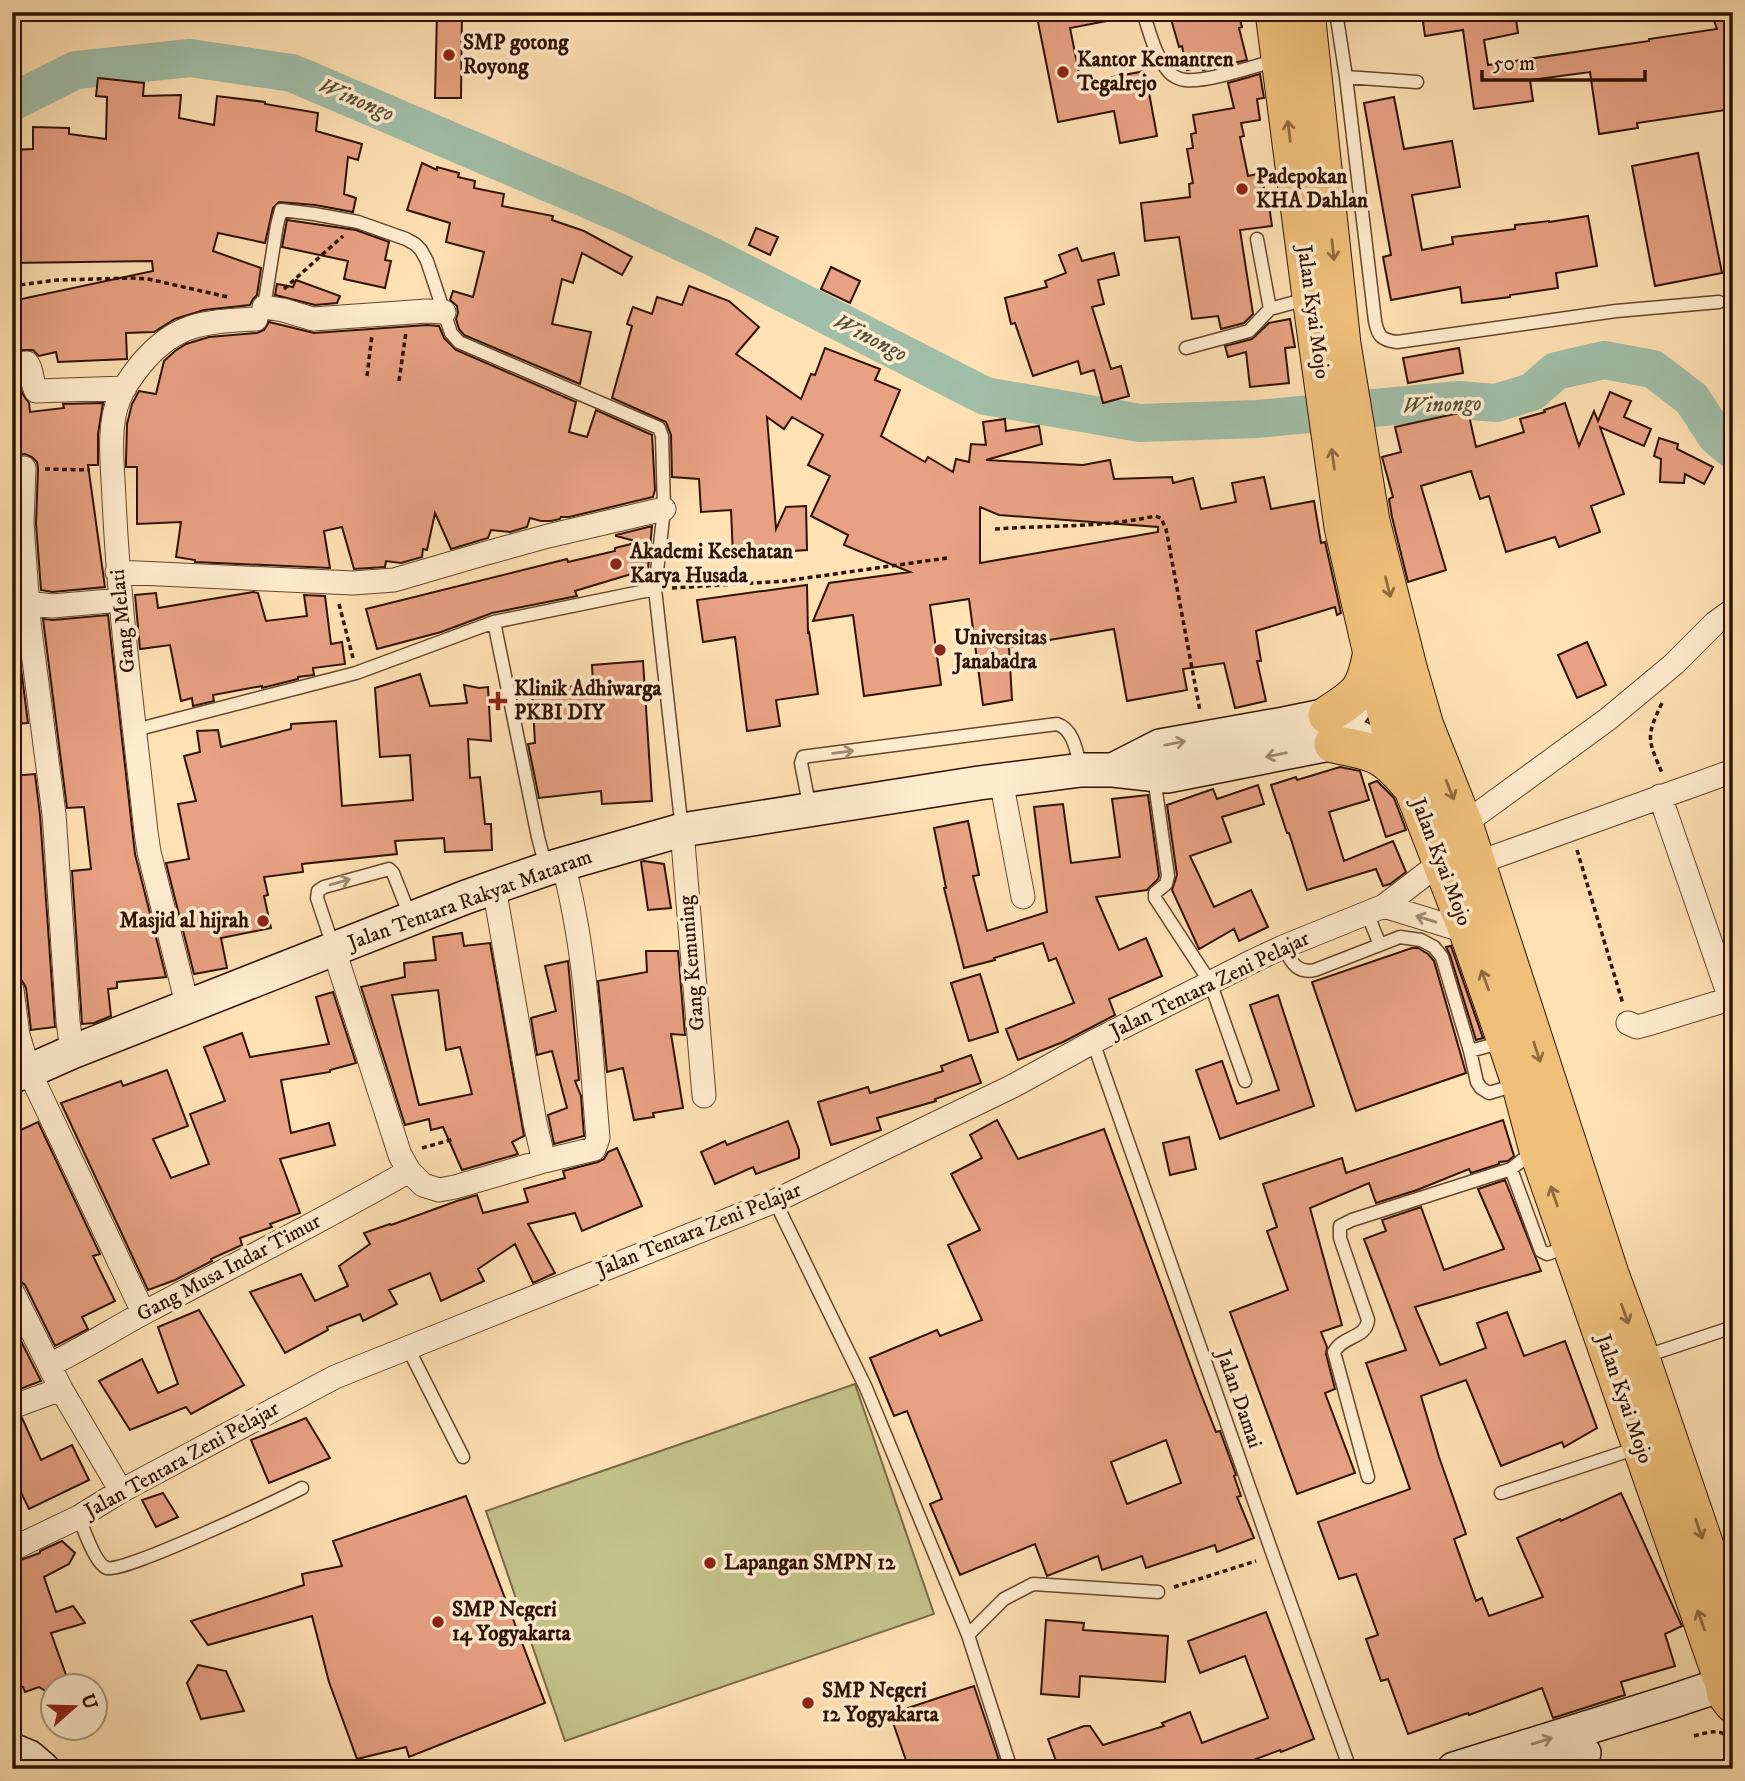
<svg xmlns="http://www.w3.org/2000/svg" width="1745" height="1781" viewBox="0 0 1745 1781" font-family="'IM FELL DW Pica',serif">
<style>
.green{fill:#c4c28a;stroke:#7a6a46;stroke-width:2}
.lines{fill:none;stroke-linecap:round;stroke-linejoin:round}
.river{stroke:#a1bea8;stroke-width:38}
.building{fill:#e8a183;stroke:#2f1202;stroke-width:2;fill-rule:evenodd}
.lane-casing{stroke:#63462e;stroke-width:15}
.street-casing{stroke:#63462e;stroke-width:25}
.secondary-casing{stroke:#2f1202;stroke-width:36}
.primary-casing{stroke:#2f1202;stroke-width:39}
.path{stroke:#2f1202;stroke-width:3.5;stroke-dasharray:5 3.5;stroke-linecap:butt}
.lane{stroke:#ffecce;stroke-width:12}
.street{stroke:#ffecce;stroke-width:23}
.secondary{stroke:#ffecce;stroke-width:33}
.primary{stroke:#f0c07a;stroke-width:37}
.oneway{stroke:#90693e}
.oneway2{stroke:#a18a72}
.poi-dot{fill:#8f2418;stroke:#ffecce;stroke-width:2.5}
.labels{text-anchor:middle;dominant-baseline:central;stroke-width:7;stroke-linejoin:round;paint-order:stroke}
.poi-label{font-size:21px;font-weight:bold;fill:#2f1202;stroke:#ffecce;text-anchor:start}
.street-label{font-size:21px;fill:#2f1202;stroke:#ffecce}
.water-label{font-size:23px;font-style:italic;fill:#574e3c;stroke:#ffecce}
</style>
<rect width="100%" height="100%" fill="#ffe1b3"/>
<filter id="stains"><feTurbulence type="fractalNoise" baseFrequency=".00286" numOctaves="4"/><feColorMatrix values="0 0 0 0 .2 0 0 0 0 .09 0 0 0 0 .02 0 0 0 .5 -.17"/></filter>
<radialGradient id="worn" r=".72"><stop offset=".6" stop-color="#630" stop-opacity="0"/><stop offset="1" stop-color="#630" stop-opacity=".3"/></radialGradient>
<path class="green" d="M855,1384L934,1614L565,1741L486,1511Z"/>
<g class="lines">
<path class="river" d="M12,102L76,70L190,58L292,73L622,214L711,256L985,396L1140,423L1257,419L1459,400L1496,403L1532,392L1556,371L1604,360L1653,369L1692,399L1716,436L1733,450"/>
</g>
<path class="building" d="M437,12H462L461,98H435Z
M1036,12H1106L1107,21L1070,28L1081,83L1145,71L1157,136L1120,143L1114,111L1058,122Z
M1169,12H1238L1242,27L1239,28L1247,60L1203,70L1201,67L1187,70L1182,46L1179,47Z
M1434,12H1515L1518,33L1484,40L1488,65L1649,41V39L1717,29L1711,12H1733V109L1637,123L1638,128L1599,134L1590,72L1530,80L1533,101L1474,109L1463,30L1425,36L1422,14Z
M1260,74L1264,98L1257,99L1260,120L1241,123L1244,136L1240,137L1248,176L1261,173L1267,205H1269L1272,226L1240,230L1253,314L1244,323L1221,329L1218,316L1192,319L1179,237L1145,241L1141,203L1190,197L1189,184L1193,183L1187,149L1193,148L1191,134L1196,133L1193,115L1234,108L1228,83Z
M98,78L144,83L143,96L181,95L179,118L214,125L217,96L265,102V104L318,113L316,131L362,144L358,160L348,157L344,194L356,198L353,212L315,205L279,202L273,208L265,243L218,233L213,251L261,268L257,295L253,299L250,305L204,310L175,319L154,332L126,333L127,359L58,362L56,352L39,356L33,350H12V301L153,271L152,261L12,263V150L33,149V127L69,128V134L106,139L107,97L96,96Z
M1394,97L1404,149L1452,141L1460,187L1412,195L1422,250L1453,244L1452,237L1515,229V225L1549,221V222L1588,216L1597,266L1556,273L1558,288L1510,295V297L1462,303L1460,287L1391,300L1383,257L1391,255L1364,103Z
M1698,153L1722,273L1655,286L1632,166Z
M422,163L437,170V167L459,173L458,177L475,181L474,188L504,194L502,206L553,216L552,220L584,231L632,257L622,275L582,253L573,283L562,279L552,324L591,332L580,384L464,335L459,329L456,319L458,313L457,306L450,300L453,291L473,297L484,252L446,242L450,223L407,210Z
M287,220L356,230L389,242L385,260L391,261L385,288L344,279L348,261L282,247Z
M756,228L778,237L770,255L749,245Z
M1077,248L1082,261L1114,253L1119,275L1098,280L1104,304L1092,307L1111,369L1121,366L1129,396L1103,403L1094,370L1081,374L1078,361L1033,376L1015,323L1011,324L1005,298L1047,287L1045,281L1066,273L1059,255Z
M831,267L860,281L850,303L821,289Z
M296,280L340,296L337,303L315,305L275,295L277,284L293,287Z
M689,286L729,301L759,327L736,354L801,399L811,374L815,375L825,348L880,369L875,380L900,390L881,436L925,462L928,457L953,472L956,459L969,462L971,444L986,445L983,422L1005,419L1006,431L1039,426L1042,444L986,460L1083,465L1110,460L1114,479L1172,477L1173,483L1193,478L1201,509L1236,502L1232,483L1264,477L1271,509L1314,501L1321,543L1325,542L1341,613L1337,615L1335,607L1256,631L1261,661H1257L1266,701L1235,708L1224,663L1183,669L1187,690L1127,701L1114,629L1009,647L1012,700L983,705L969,599L930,605L941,685L864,696L853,615L813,621L829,583L910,572L844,545L848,535L811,516L830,476L808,465L823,435L792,417L784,429L767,417L776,529L786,507L806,506L807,550L733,555L731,510L701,512L699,479L672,477L671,435L666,422L612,398L632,326L627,324L633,307L652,314L657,297L682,305ZM980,507L999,515L1158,527V532L980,563Z
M1290,319L1295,347L1285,348L1289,383L1250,387L1246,352L1228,357L1225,346L1252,339L1269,323Z
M269,322L314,333L427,325L439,326L444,338L456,350L576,402L569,432L587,437L596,410L652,435L655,490L653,497L569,517H561L560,519L551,521H541L530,518L527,527L510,532L491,530L488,538L451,549L435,513L427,550L423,549L422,557L401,563L386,561L385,567L354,569L342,527L324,531L330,568L195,562V560L176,557L181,522L137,524V467H126V461L127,424L132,404L139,391L156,394L164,361L175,351L186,344L209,337L257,333L264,330Z
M1459,348L1463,373L1408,383L1403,358Z
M12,378H18L22,393L29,403L30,412L64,408L63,404L103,403L98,434V465H88L105,587L52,592L41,590L36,524L38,468L37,462L32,457L25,454L18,455L12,461Z
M1610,392L1631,401L1624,417L1651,429L1644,446L1600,427L1624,494L1591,506L1600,532L1559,547L1555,537L1506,552L1489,496L1480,499L1471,471L1421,486L1446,570L1408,582L1392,517L1389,499L1393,497L1382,457L1401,452L1395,427L1468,411L1476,447L1524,432L1520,419L1545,412L1544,410L1565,403L1579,446L1594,411L1598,421Z
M1659,438L1678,444L1677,449L1713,467L1704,484L1685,474L1684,483L1660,482L1661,459L1654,456Z
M652,526L648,569L575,591L577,596L492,613L441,632L377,649L366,609L567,559L568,562L615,551V548L639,542L616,536V535Z
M807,585L808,634L809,631L818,694L776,700L780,726L747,731L735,637L703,642L697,600Z
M253,592L258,593L266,621L307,616L304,595L325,596L331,644L342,642L345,664L313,668L314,675L298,677V679L262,688V686L213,695L214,701L193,706L192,698L181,701L170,645L140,649L135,595L156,593L158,608Z
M108,615L135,854L166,977L117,982V988L108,989L111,1016L94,1023L82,1024L72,871L91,869L84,807L67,808L43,619L53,620Z
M12,620H15L28,723L12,724Z
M1587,642L1606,685L1577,698L1558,655Z
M643,661L652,801L602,804L601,791L539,798L528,744L535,743L532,689L593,685L592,665Z
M420,674L430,706L467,703L464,685L479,688L488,687L491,741L468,739L470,778L480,777L485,824H491L492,850L445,852L444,838L395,841L397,854L302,864L303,872L264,877L268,895L264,896L271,928L221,938L227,968L194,974L166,863L189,859L178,804L196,801L184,756L200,752L197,731L218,730L221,747L291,729V724L336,721L342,806L413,800L410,755L380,757L375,688Z
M1340,767L1360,771L1369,800L1329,812L1344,861L1393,841L1406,872L1390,884L1383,886L1376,869L1307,890L1289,833H1287L1271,785L1296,777L1297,780Z
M35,774L40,815L55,1027L31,1030L26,988L23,982L20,979L15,930L12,931V776Z
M1377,781L1394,798L1406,830L1386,837L1369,784Z
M1258,785L1264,804L1222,817L1231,842L1190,856L1214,907L1251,890L1268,927L1239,941L1234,929L1199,949L1172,890L1177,875L1167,805L1213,789L1217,799Z
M1148,795L1159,876L1158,879L1147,890L1096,897L1119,950L1146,938L1162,976L1109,999L1115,1015L1063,1042L1018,1060L1006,1029L1074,1003L1056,958L1049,961L1043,943L994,958L995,960L964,968L944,888H946L934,828L968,821L979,875L973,876L987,931L1047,912L1034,807L1063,804L1071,863L1120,857L1112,799Z
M644,861L664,864L671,908L648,910L641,862Z
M462,933L464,946L490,943L524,1136L512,1142L518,1154L462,1170L443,1127L431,1130L429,1119L405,1125L361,987L405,977L404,963L436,960L433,937ZM438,990L446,1050L460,1047L472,1094L419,1105L392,995Z
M1451,946L1483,1038L1476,1040L1450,955L1446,947Z
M1412,948H1418L1428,954L1434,961L1466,1073L1356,1111L1312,982Z
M646,951H678L685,1035L671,1034L683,1108L653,1113L654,1117L634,1120L623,1068L607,1072L598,981L647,972Z
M568,961L579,1080L575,1081L581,1096L584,1136L554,1144L548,1115L567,1108L552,1051L537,1055L531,1018L556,1011L545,966Z
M980,974L998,1032L969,1041L951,983Z
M333,992L356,1063L330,1070V1072L281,1080L291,1133L329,1123L335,1145L280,1159L300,1213L270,1224L272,1227L240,1238L242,1245L211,1259L212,1261L175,1280L148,1290L61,1103L121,1081L123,1086L167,1070L188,1126L153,1139L171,1178L209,1164L190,1114L225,1101L204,1047L242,1033L250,1057L329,1044L316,997Z
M1278,995L1314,1106L1220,1139L1196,1070L1222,1061L1237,1104L1279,1090L1250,1005Z
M971,1055L981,1083L935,1099L936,1101L877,1118L881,1130L831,1145L818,1102L868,1087L870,1093L943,1071L941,1066Z
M997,1120L1018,1159L1104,1129L1199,1389L1216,1432L1220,1431L1236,1475L1234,1476L1241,1496L1237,1497L1254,1538L1217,1552L1215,1545L1146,1568L1142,1556L1102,1570L1098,1556L1047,1576L1035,1544L960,1575L930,1504L942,1499L907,1411L894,1416L870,1358L937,1330L940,1336L982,1320L948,1245L980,1230L951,1174L982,1158L970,1135ZM1166,1440L1181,1483L1127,1504L1111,1462Z
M1503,1120L1514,1156L1508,1161L1499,1162V1164L1471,1173L1469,1169L1417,1190L1376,1203L1369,1183L1310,1208L1342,1325L1321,1332L1327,1347L1326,1354L1335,1389L1325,1393L1355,1473L1297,1494L1230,1312L1288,1290L1267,1231L1277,1227L1263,1184L1342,1158L1346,1173Z
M788,1121L799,1150V1158L756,1174L753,1167L715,1184L701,1152L725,1141L727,1145Z
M38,1122L100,1254L93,1256L115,1301L82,1317L88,1329L55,1346L25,1285L18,1279L12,1267V1134Z
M1189,1137L1196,1169L1170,1175L1163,1143Z
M617,1148L642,1206L582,1231L575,1213L528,1224L555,1273L533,1283L515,1244L478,1269L484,1281L441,1301L430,1273L389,1290L397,1304L363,1321L360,1314L327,1327L328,1330L285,1353L250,1292L301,1274L315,1301L348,1286L339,1266L370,1244L364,1233L390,1224L391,1225L457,1201L477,1195L483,1213L528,1202L524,1189L565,1178L563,1171L598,1162L604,1159L608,1152Z
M1505,1180L1541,1271L1415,1307L1440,1365L1486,1348L1477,1323L1507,1312L1524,1356L1565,1341L1597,1428L1564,1447L1562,1442L1501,1466L1466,1380L1421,1396L1439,1457L1466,1534L1454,1539L1476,1601L1482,1598L1489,1616L1543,1597L1517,1538L1560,1519L1561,1521L1621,1493L1682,1626L1665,1634L1675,1666L1621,1682L1625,1695L1553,1718L1542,1688L1469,1715L1468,1713L1408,1734L1388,1679L1381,1681L1366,1639L1378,1635L1356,1574L1339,1579L1318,1522L1410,1489L1366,1363L1406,1350L1364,1239L1386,1231L1382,1220L1421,1207L1444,1270L1504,1249L1478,1189Z
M199,1310L244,1385L191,1414L186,1407L130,1430L99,1381L142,1359L158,1393L178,1384L158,1327Z
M12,1323L41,1381L12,1392Z
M22,1418L41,1460L72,1445L89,1480L29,1509L12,1474V1421Z
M306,1418L330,1458L269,1483L251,1440Z
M163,1493L178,1517L156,1527L142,1500Z
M466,1496L545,1703L409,1757L406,1747L357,1759L329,1682L312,1616L208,1645L191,1621L304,1585L302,1574L342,1566L333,1541Z
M62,1541L75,1553L69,1564L44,1577L56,1612L73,1606L85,1623L51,1633L70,1686H52V1695L39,1687L25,1692L23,1687H12V1563L40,1553V1551Z
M1266,1612L1314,1739L1281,1752L1280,1750L1230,1769H1059L1048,1739L1084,1726H1090L1103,1745L1164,1726L1162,1723L1190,1712L1202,1743L1268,1718L1245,1656L1200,1673L1188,1641Z
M1046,1620L1084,1623L1083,1630L1168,1636L1165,1682L1080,1676L1079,1697L1041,1694Z
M198,1665L226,1671L244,1711L201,1719L187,1683Z
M974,1686L1002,1769H909L890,1714Z"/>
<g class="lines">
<defs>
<path id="lane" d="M1143,12C1150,33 1155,57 1170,73C1174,77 1179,79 1185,80C1204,83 1256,66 1277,60
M1336,12L1346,77L1375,321C1378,336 1381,340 1397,342L1616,311L1719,302
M1346,77L1417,82
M1257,239L1270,309
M264,307L277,225L281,210L314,214L358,222L406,239L415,244L421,250L427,261L451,333L459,342L659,428L662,436L664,509L655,589L682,830
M1186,348L1249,331L1270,309L1310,298
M494,622L538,837L546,868
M135,730L356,673L494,622L655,589
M1154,777L1168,876L1166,884L1155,893V898L1210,982L1245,1081
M810,809L801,763L803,757L809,756L1057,724C1074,729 1077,754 1081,769
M1367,913L1380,945
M1283,947C1291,961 1296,974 1315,970L1400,937L1421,940L1434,947L1442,957L1470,1051L1477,1082L1481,1088L1489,1093L1516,1085
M334,949L317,898L318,891L324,887L389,869L393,873L410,916
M1093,1042L1273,1555L1350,1769
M1470,1051L1503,1042
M1511,1169L1541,1251L1547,1254L1567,1247
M775,1201L866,1388L968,1635
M408,1348L463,1457
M1643,1357L1733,1327
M1368,1477L1334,1352C1343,1335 1366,1339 1368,1320L1340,1238V1226L1352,1220L1511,1169L1525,1158L1535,1155
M1501,1493L1637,1448
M79,1517C83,1528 96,1565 107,1568C122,1574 278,1500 302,1488
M1011,1769L968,1635L1004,1599L1033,1584L1158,1592"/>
<path id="street" d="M264,307L283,310L313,319L427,311L444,312
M12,364L27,363C33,370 31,382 36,391L125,388
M24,468L22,524L29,622L54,814L68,1021L72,1052
M117,572L353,583L394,580L483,554L548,536L664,509
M13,606L28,603L52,606L121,600
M1001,780L1023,897
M1660,796L1730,999
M1464,824L1608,719L1674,664L1715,623L1733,610
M682,830L704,1096
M1477,863L1733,771
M494,887L535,1123L544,1161
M1384,906L1468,932
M334,950L400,1155L409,1171L423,1185L439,1190L455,1187L544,1161L594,1149L598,1138C590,1047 587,953 563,864
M12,990L18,1035L29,1071L143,1312
M188,1008L149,852L146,832C134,721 119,611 114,499C113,470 107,426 119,399C124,386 133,374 142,363C177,322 205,322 256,319
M1628,1023L1637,1027L1648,1024L1733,998
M12,1291L61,1389L121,1491
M49,1365C85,1348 118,1326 153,1308C238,1263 325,1219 409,1171
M12,1407L61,1389
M12,1549L79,1517L121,1491L335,1377L775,1201L1013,1086L1093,1042L1253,961L1283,947L1384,906L1441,862"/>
<path id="secondary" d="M1113,770L1160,746L1284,724L1353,710
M12,1076L29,1071L72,1052L466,897L546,869L682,830L979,783L1081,770H1113L1167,776L1360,738
M12,1750L29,1757L43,1769
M1454,1769L1673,1701L1724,1684
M1533,1769L1584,1753"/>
<path id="primary" d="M1274,12L1311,297L1343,527L1378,680L1391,732L1468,932L1506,1041L1520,1083L1539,1154L1724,1684L1726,1695L1733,1704
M1306,12L1342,344L1371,521L1409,671L1425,726L1464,824L1610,1274L1641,1358L1733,1628
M1327,715C1360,694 1365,690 1372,651
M1333,744C1372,752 1381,751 1408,783"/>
</defs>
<use href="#lane" class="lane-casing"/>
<use href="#street" class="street-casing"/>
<use href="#secondary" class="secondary-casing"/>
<use href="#primary" class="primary-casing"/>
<path class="path" d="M12,286L57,280L132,278L148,279L228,297
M284,289L343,236
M367,376L372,335
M399,381L406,332
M45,469L90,470
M995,529C1048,525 1102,528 1155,516L1161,518L1166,529L1200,711
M672,588L785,581L947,558
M339,604L353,658
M1662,703C1645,738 1648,740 1663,775
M1577,850L1623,1004
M422,1148L454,1139
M1174,1587L1256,1561
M1694,1736C1709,1732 1722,1727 1733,1742"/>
<use href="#lane" class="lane"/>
<use href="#street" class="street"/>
<use href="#secondary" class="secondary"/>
<use href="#primary" class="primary"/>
</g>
<defs><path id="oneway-shaft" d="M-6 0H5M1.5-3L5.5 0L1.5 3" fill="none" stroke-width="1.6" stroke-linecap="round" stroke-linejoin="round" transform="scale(1.75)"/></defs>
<g class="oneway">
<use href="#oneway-shaft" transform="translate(1289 131) rotate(-97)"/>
<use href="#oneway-shaft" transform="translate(1333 250) rotate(84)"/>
<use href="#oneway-shaft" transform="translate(1333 459) rotate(-98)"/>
<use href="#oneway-shaft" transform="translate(1388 587) rotate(76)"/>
<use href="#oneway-shaft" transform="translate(1450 790) rotate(68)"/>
<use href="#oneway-shaft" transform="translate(1485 980) rotate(-110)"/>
<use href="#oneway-shaft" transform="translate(1537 1052) rotate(72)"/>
<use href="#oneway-shaft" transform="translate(1554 1196) rotate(-109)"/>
<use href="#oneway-shaft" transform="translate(1625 1314) rotate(70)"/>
<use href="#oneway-shaft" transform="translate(1699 1529) rotate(71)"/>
<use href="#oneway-shaft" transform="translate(1701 1620) rotate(-110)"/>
</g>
<g class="oneway2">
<use href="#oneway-shaft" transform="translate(1175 743) rotate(-11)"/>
<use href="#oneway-shaft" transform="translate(843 752) rotate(-7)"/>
<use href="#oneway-shaft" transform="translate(1276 755) rotate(169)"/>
<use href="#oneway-shaft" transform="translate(340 882) rotate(-16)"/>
<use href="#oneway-shaft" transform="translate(1426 919) rotate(-163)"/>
<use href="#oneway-shaft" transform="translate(1542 1741) rotate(-17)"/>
</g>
<g class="poi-dot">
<circle cx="449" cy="55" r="7"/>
<circle cx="1063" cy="72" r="7"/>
<circle cx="1242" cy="189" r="7"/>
<circle cx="616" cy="564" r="7"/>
<circle cx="940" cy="650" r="7"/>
<path d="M494.5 690.5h7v7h7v7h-7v7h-7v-7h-7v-7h7z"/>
<circle cx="263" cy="921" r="7"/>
<circle cx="710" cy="1563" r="7"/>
<circle cx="438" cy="1622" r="7"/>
<circle cx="808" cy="1703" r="7"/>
</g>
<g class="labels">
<g class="poi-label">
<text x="463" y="43">SMP gotong<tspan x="463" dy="24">Royong</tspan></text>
<text x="1077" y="60">Kantor Kemantren<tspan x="1077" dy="24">Tegalrejo</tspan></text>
<text x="1256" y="177">Padepokan<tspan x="1256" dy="24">KHA Dahlan</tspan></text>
<text x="630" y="552">Akademi Kesehatan<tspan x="630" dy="24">Karya Husada</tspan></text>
<text x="954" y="638">Universitas<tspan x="954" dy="24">Janabadra</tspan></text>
<text x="514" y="689">Klinik Adhiwarga<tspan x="514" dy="24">PKBI DIY</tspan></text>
<text x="249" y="921" text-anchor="end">Masjid al hijrah</text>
<text x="724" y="1563">Lapangan SMPN 12</text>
<text x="452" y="1610">SMP Negeri<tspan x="452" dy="24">14 Yogyakarta</tspan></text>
<text x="822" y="1691">SMP Negeri<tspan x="822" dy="24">12 Yogyakarta</tspan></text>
</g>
<g class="street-label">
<text transform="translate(1313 312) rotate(82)">Jalan Kyai Mojo</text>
<text transform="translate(123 621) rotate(-96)">Gang Melati</text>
<text transform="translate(1441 862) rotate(69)">Jalan Kyai Mojo</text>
<text transform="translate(470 900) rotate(-20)">Jalan Tentara Rakyat Mataram</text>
<text transform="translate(692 963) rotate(-95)">Gang Kemuning</text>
<text transform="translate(1210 985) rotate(-26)">Jalan Tentara Zeni Pelajar</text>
<text transform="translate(699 1230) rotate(-22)">Jalan Tentara Zeni Pelajar</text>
<text transform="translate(229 1268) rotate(-28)">Gang Musa Indar Timur</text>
<text transform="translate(1239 1399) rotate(71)">Jalan Damai</text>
<text transform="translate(1624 1399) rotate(71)">Jalan Kyai Mojo</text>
<text transform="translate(182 1460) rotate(-29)">Jalan Tentara Zeni Pelajar</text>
</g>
<g class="water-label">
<text transform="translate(356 100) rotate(23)">Winongo</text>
<text transform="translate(870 338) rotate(27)">Winongo</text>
<text transform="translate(1442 405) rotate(-2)">Winongo</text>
</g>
</g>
<rect width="1745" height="1781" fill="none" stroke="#ffe1b3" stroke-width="42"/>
<rect x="14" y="14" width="1717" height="1753" fill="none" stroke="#2f1202" stroke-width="3.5"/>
<rect x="21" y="21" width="1703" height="1739" fill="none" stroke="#2f1202" stroke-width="2"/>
<g transform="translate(74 1707) rotate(70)"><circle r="33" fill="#ffecce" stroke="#ac957c" stroke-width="2"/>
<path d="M0-5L12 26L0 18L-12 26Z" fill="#8f2418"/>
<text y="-10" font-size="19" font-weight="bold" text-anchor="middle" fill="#2f1202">U</text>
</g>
<path d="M1482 70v10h163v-10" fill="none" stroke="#2f1202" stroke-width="3.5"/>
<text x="1493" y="70" font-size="21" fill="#2f1202" stroke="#ffecce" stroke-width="5" paint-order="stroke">50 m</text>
<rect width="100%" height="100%" filter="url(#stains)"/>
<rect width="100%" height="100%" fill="url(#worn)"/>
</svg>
